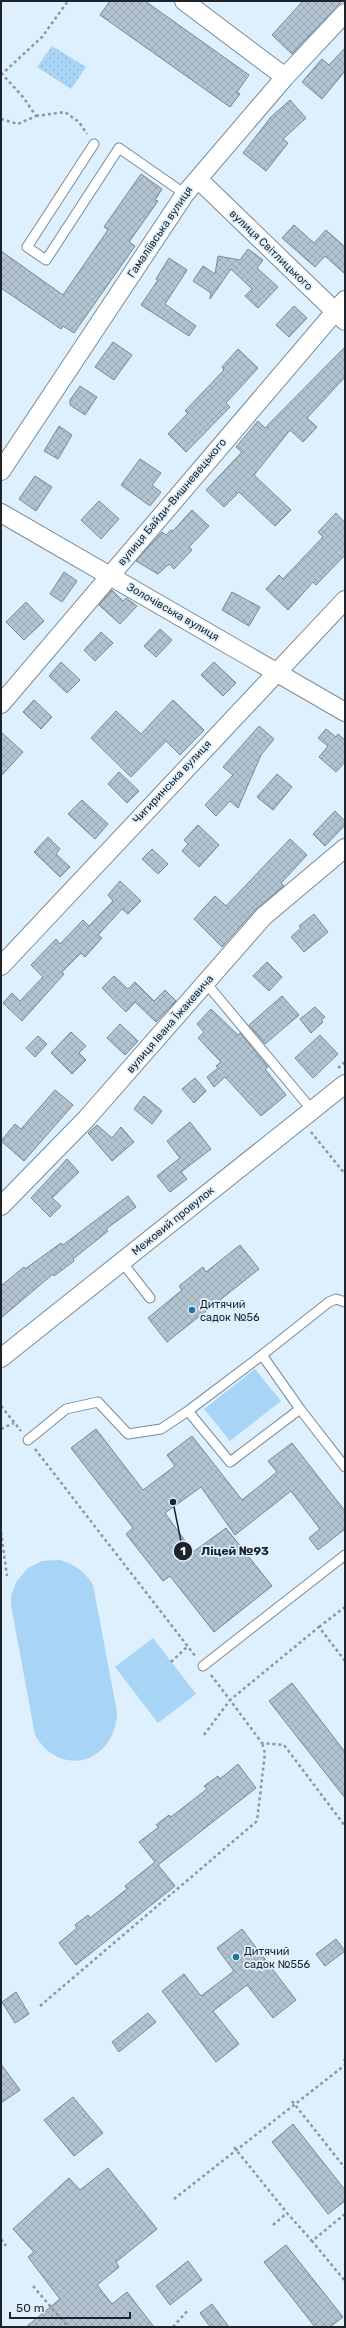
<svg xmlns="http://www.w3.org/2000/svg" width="346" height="2328" viewBox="0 0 346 2328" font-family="Rubik,sans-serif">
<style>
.park{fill:url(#park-dots)}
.pitch{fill:#a8d4f5}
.building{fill:url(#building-cross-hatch);stroke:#788895}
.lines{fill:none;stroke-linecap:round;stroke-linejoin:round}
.service-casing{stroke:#7b8b97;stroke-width:11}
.minor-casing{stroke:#7b8b97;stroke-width:20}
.path{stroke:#8b98a2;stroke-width:2.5;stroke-dasharray:3 3;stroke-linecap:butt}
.service{stroke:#fff;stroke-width:9}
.minor{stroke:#fff;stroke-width:18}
.poi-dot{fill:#2373a4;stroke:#def0fd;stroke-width:1.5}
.labels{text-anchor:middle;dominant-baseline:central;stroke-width:3.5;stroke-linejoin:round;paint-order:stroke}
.street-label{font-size:11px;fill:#1e2429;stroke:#def0fd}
.poi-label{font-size:11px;fill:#1e2429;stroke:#def0fd;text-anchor:start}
.leader{fill:none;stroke:#1e2429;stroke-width:1.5}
.callout-dot{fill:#1e2429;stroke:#def0fd;stroke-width:1.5}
.mark-label{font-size:12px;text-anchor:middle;font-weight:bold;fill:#fff}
.callout-label{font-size:12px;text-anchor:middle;font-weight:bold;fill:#1e2429;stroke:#def0fd;stroke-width:3.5;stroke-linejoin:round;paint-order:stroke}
</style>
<defs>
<pattern id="park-dots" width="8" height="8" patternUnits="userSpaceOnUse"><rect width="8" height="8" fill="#a8d4f5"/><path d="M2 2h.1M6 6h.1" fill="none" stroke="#90b6d2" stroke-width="1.8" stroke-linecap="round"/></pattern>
<pattern id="building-cross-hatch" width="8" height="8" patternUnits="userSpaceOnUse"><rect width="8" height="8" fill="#b2c3d1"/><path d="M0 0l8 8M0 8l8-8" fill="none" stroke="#99a7b3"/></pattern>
</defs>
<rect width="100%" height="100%" fill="#def0fd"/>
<path class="park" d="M52,46L86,67L71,89L37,67Z"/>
<path class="pitch" d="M255,1369L281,1401L230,1441L204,1409Z
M60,1560C75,1565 85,1571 93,1585L117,1712C116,1762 61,1780 35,1735L11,1605V1596L16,1582L28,1568L42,1561Z
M153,1638L196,1694L158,1723L115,1667Z"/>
<path class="building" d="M110,1H145L249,75L237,92L240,94L230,107L100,15Z
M303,1H342L292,54L272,35Z
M345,48V71L322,99L302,82L322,59L329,65Z
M290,100L306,118L283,139L288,143L266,171L243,153L271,117Z
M141,174L162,189L155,200L158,201L129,242L135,246L74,333L63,326L61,329L1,288V251L63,295L108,230L104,227Z
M294,225L314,243L326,230L345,247V274L325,256L315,267L282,238Z
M248,249L263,260L257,268L278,287L258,308L245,296L252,289L231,269L210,299L211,293L193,281L203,266L215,274L218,256L240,260Z
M169,258L187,270L165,304L196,326L189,336L141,305L158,280L156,279Z
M294,306L307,318L289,337L276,325Z
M113,342L132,355L114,380L95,367Z
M345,347V377L307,418L317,427L303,442L290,430L254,475L291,510L275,526L239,492L224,507L206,490L242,452L236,447L258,421L265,428Z
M238,349L258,368L226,403L230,407L186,452L168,434L188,413L185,411L224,370L222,367Z
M80,386L97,397L85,415L70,405V400Z
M59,426L72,435L58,459L44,451Z
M140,459L161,473L152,485L161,492L150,506L121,485Z
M35,476L52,487L36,511L19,499Z
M99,501L119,519L101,539L81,520Z
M192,510L209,526L189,547L192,550L174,569L169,564L158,574L136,561L162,532L166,535L171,530L173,531Z
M336,513L345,523V555L316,585L313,582L288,610L266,589L279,575L283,579L323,537L318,532Z
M64,572L77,581L62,602L50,594Z
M112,590L123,601L126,598L137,606L120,624L99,605Z
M232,592L260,607L249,626L222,610Z
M26,602L44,621L24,640L6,622Z
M160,629L172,640L156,657L144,646Z
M101,632L113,643L95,661L84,650Z
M61,662L80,680L67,693L49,676Z
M214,662L236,683L223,696L201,675Z
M34,700L52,717L41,729L23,712Z
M173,700L204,730L180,755L166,741L131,777L91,738L116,711L141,734Z
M259,726L274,739L261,755L238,808L230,801L216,816L205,805L233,775L223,767Z
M326,729L336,737L338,734L345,740V762L336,772L319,757L328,746L318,738Z
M1,732L23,752L1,776Z
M119,772L139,791L127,803L108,784Z
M277,774L292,787L273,810L257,797Z
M82,800L108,824L95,839L68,814Z
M335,811L345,821V825L325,846L313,834Z
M198,825L219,845L199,867L182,851L188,844L184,840Z
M48,837L60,849L56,854L70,867L60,877L34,852Z
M290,839L307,855L281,883L284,886L256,909L222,947L194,919L215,896L226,906Z
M152,849L168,864L158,874L142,859Z
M120,881L141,901L128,914L122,909L98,935L102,938L85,957L81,953L62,972L64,974L22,1021L3,1003L12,993L20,1001L43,977L31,965L56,939L60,944L83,920L89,926L113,901L108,895Z
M314,914L328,932L304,952L291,937L301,928L299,926Z
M267,962L282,977L269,991L253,976Z
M114,976L128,989L135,982L154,1001L165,990L176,1001L156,1022L135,1002L126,1012L102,988Z
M282,996L299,1015L265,1044L249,1025Z
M315,1007L325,1017L321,1020L323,1022L311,1033L300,1019Z
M211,1009L238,1035L240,1033L268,1067L265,1069L286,1095L261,1116L225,1077L214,1087L207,1077L218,1068L216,1066L221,1062L198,1038L204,1032L197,1024Z
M120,1024L138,1041L125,1055L107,1038Z
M71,1032L86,1046L79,1053L86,1060L72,1074L51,1053Z
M320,1035L338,1054L313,1078L295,1058Z
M38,1036L47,1044L35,1057L26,1048Z
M195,1078L206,1091L194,1103L182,1089Z
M55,1090L73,1105L24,1161L1,1141L15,1124L21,1129Z
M144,1096L162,1111L152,1124L134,1109Z
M190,1122L211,1149L181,1172L187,1179L170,1192L157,1176L180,1158L167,1141Z
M97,1125L112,1138L121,1127L134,1142L112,1161L88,1133Z
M67,1159L79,1172L52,1198L61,1206L50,1217L31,1198Z
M128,1196L136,1207L106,1229L108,1231L73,1259L74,1261L54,1276L53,1274L1,1318V1286L24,1267L25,1269L61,1243L63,1245Z
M240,1245L259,1269L167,1342L148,1318L182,1290L179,1286L203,1267L206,1272Z
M96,1429L143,1490L175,1466L167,1455L192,1436L242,1500L277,1472L268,1461L292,1443L345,1511V1529L318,1550L309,1538L320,1529L291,1491L235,1535L201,1487L165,1513L193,1552L226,1528L272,1586L214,1632L170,1576L163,1581L126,1534L133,1528L71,1448Z
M292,1683L345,1752V1798L269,1701Z
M238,1764L256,1788L158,1865L175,1886L76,1965L59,1943L77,1928L75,1925L88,1915L90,1918L127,1889L125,1886L155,1862L139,1842L159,1827L156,1825L169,1815L171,1817L207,1789L204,1786L218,1776L220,1779Z
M242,1929L296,2000L273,2018L247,1985L213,2011L239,2044L216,2062L162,1991L184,1974L201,1996L234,1971L217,1948Z
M336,1939L345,1951L325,1966L316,1954Z
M16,1992L29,2014L15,2023L2,2002Z
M148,2013L156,2022L119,2052L112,2042Z
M1,2064L20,2090L1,2103Z
M73,2097L103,2133L74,2156L44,2120Z
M293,2124L345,2190V2201L328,2214L272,2142Z
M108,2168L157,2229L116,2262L119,2267L97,2285L112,2304L127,2292L154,2327H26L60,2299L28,2257L34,2252L13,2229L69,2178L80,2190Z
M286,2245L343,2317L330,2327H315L264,2262Z
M188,2261L202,2280L170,2305L156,2286Z
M212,2304L223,2319L229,2327H211L208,2324L200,2313Z"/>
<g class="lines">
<defs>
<path id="service" d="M94,144L27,247L46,260L119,148L185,194
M206,983L312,1110
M122,1262L150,1298
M262,1355L329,1302L336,1299L345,1302
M188,1411L262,1355L300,1409
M28,1440L66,1409L98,1402L128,1434L161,1429L188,1411L230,1462L300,1409L345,1467
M203,1666L345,1555"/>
<path id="minor" d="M184,1L285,77
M198,179L345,321
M1,471L185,194L285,77L345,13
M1,513L345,712
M1,704L345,300
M1,966L345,600
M1,1206L87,1118L264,916L345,848
M1,1358L345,1084"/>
</defs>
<use href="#service" class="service-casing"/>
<use href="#minor" class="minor-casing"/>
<path class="path" d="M36,116L65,112L79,122L87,134
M1,119L18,124L36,116L23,97L2,74L42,37L68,1
M338,1068L345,1062
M311,1132L345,1174
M1,1406L21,1431
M1,1429L14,1423
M35,1449L196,1657
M1,1532L7,1576
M319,1627L345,1607
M345,1661L319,1627L230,1700L262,1743L284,1745L345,1826
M171,1662L188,1646
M204,1735L230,1700L211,1675
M40,2006L257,1821L265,1753L262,1743
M344,2059L345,2061
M292,2101L345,2168
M234,2147L287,2213L312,2241
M174,2199L345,2065
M345,2214L312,2241L345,2281
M273,2225L287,2213
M1,2239L6,2246
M33,2286L68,2327
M173,2327L189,2309"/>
<use href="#service" class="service"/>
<use href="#minor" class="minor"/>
</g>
<g class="poi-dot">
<circle cx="192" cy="1310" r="4"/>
<circle cx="236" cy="1957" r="4"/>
</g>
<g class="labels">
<g class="street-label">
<text transform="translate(160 232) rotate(-56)">Гамаліївська вулиця</text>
<text transform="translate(271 250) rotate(44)">вулиця Світлицького</text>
<text transform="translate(172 502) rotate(-50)">вулиця Байди-Вишневецького</text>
<text transform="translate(173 612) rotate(30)">Золочівська вулиця</text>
<text transform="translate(172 782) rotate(-47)">Чигиринська вулиця</text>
<text transform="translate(170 1024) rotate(-49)">вулиця Івана Їжакевича</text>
<text transform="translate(173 1221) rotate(-39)">Межовий провулок</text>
</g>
<g class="poi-label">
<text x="200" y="1304">Дитячий<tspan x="200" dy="13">садок №56</tspan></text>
<text x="244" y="1951">Дитячий<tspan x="244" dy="13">садок №556</tspan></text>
</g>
</g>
<path class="leader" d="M173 1502L183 1551"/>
<g class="callout-dot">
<circle cx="173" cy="1502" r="4"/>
<circle cx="183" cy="1551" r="10"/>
</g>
<g class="mark-label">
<text x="183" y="1555">1</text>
</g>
<g class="callout-label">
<text x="235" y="1555">Ліцей №93</text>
</g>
<rect width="346" height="2328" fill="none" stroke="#1e2429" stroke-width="4"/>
<path d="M10 2312v6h120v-6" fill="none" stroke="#1e2429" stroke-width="2"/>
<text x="16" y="2312" font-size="12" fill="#1e2429" stroke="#def0fd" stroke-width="3" paint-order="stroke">50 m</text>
</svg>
